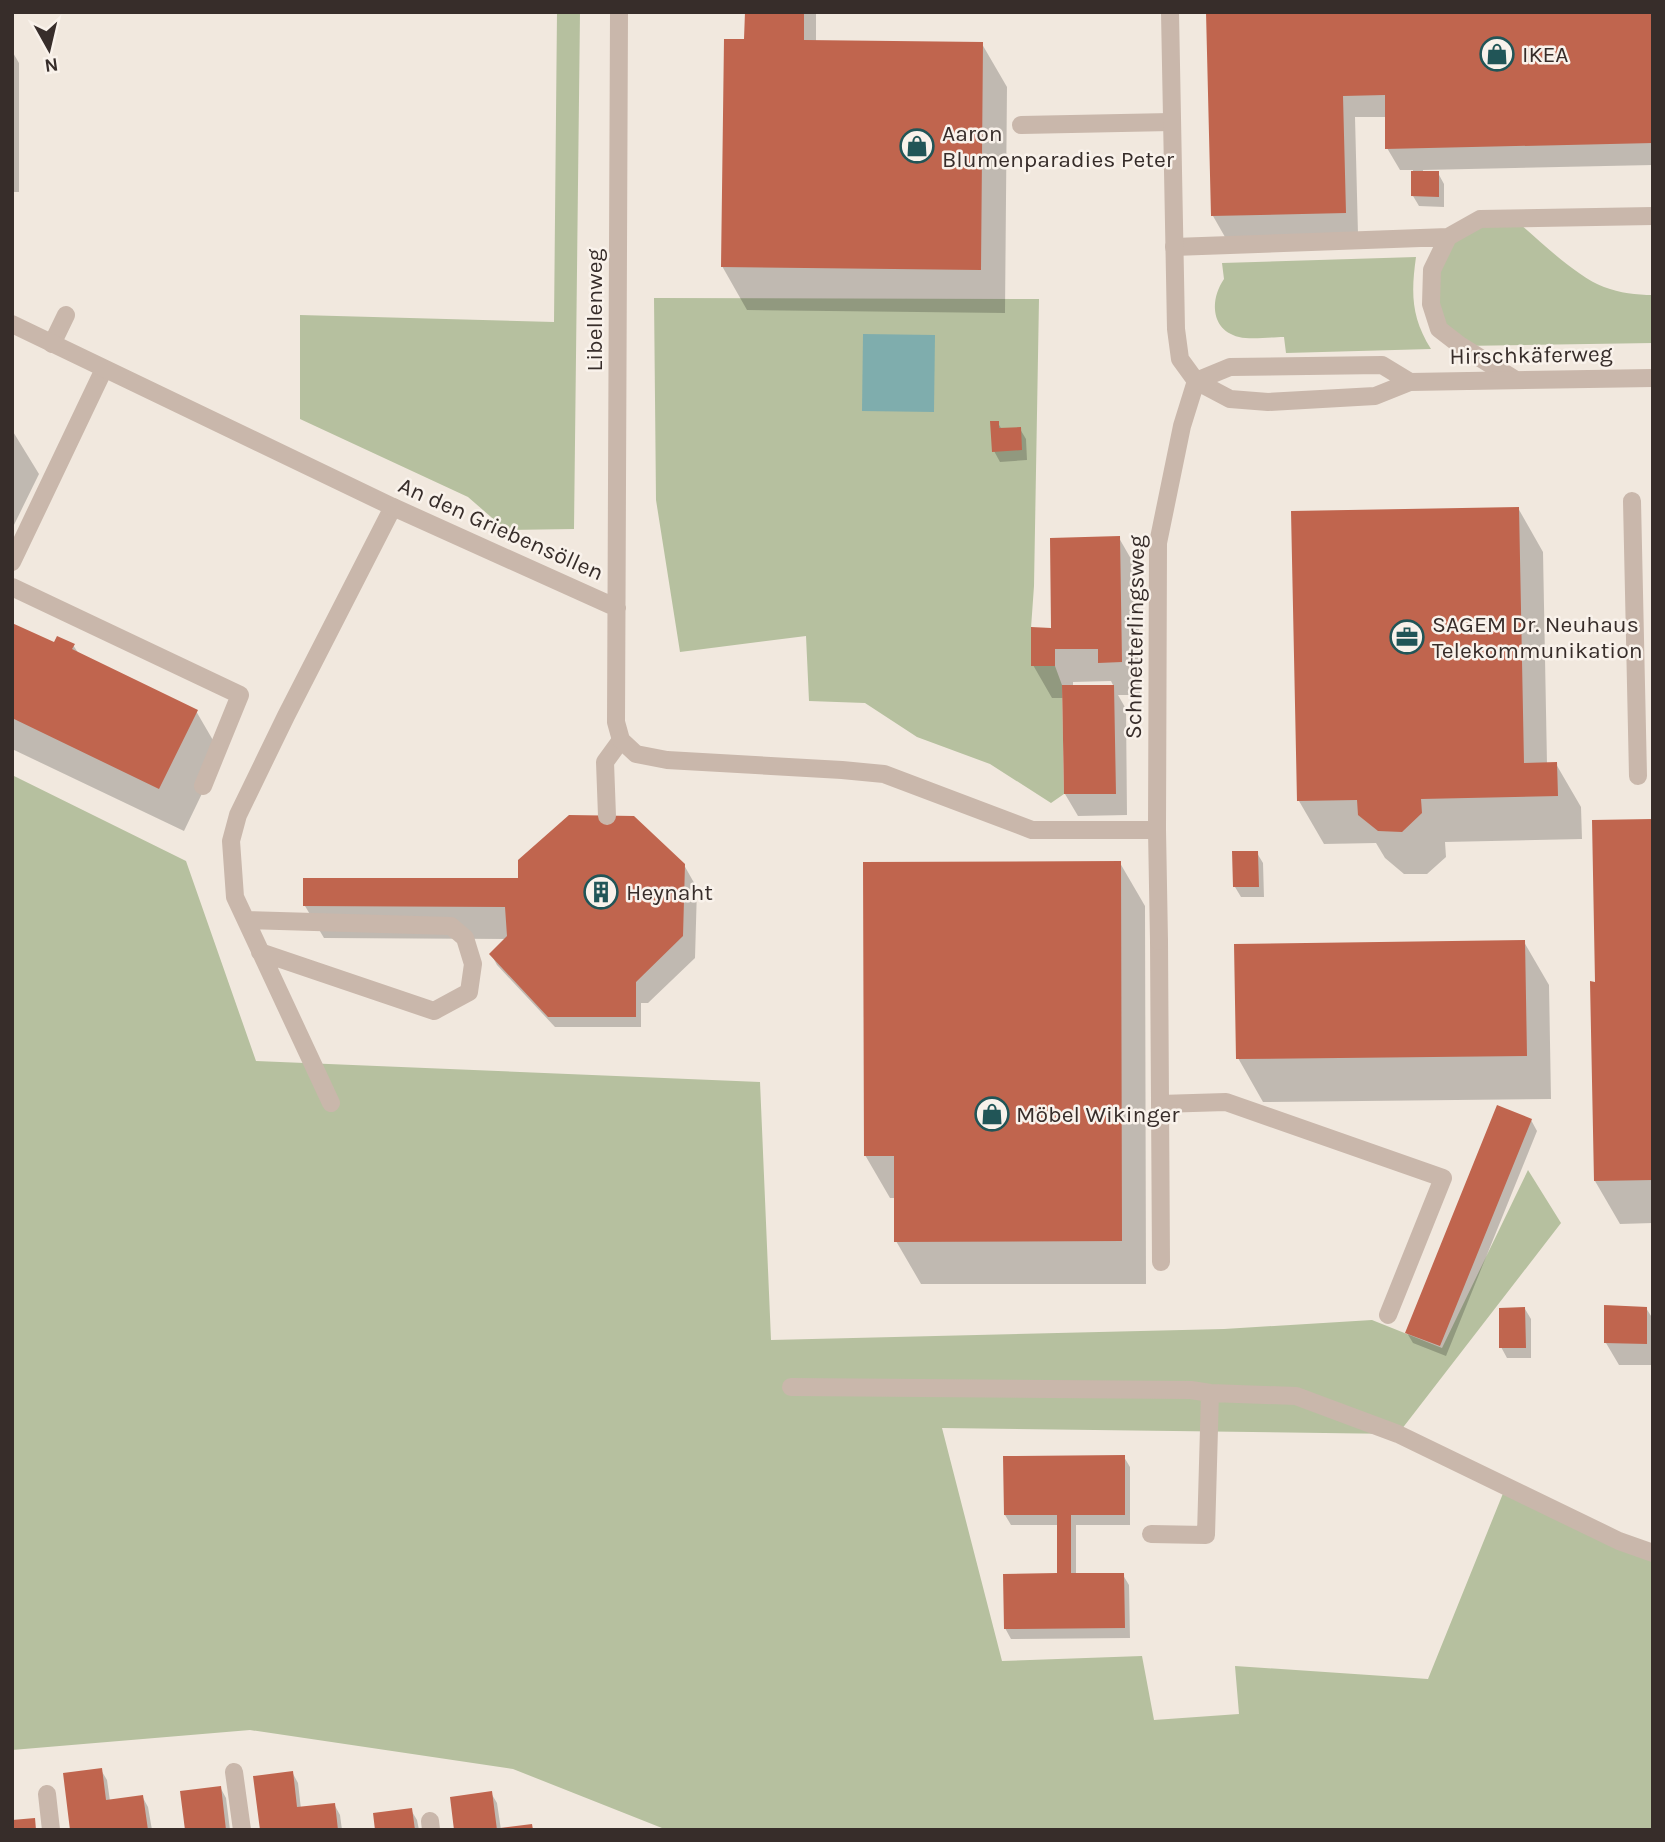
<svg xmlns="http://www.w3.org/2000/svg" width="1665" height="1842" viewBox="0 0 1665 1842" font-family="Karla,sans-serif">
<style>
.green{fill:#b6c09f}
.water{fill:#7fadad}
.shadow{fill:#0003;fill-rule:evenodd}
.building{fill:#c0654e}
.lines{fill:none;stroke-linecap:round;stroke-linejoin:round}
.service{stroke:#c9b7ab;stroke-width:18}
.minor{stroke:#c9b7ab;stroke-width:18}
.labels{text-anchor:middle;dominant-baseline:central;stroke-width:5;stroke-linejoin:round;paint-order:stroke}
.poi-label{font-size:23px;fill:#372d2a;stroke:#f9f2eb;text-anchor:start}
.street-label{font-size:23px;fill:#372d2a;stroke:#f9f2eb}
</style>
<rect width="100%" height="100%" fill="#f1e8de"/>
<path class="green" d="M557,12H580L574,529L506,530L468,497L300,419V315L554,322Z
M1513,218C1538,239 1575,276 1604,287C1620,293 1636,295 1653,295V343L1461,346L1439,329L1432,270L1448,237Z
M1416,257C1411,293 1411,317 1431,349L1286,353L1284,337C1271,337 1251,340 1239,337C1210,330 1210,299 1224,279L1222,263Z
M654,298L1039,299L1034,586L1031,628L1032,666H1055L1062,685L1064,794L1051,803L990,764L917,737L865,703L809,701L806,636L680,652L656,500Z
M12,775L186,861L256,1061L760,1082L771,1340L1224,1329L1372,1320L1442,1348L1528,1170L1561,1223L1398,1434L942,1428L1002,1661L1142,1656L1154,1720L1239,1714L1235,1666L1428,1679L1506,1486L1653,1553V1830H667L513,1769L250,1730L12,1750Z"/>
<path class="water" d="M863,334L935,335L934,412L862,411Z"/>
<path class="shadow" d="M747,12H816V41L982,44L1007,87L1005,313L747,310L722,266L746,41Z
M1208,12H1653V165L1423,170V173H1438L1444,184V207L1419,206L1413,196V170H1400L1387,148V117H1355L1358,234L1225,237L1213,216Z
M12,51L19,63V192H12Z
M998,423L1002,430L1020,429L1026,439L1027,460L1000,462L994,451Z
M12,430L39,474L12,529Z
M1518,508L1543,552L1547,764H1556L1581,807L1582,839L1445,842L1446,857L1427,874H1404L1385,858L1376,843L1324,844L1299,801Z
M1119,538L1138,571L1140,695H1118L1126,709L1127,815L1078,816L1065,794L1064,698H1052L1033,665ZM1111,681L1114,687H1073V682Z
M12,625L55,644L73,645L79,654L196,711L221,754L184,831L12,749Z
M1653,821V1223L1620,1224L1595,1181L1597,984Z
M1257,853L1263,863L1264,897H1241L1235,887Z
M1120,863L1145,906L1146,1284H921L896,1241V1198H890L865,1155Z
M684,865L697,888L695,958L648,1003H641V1027H555L497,965L491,954L507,939L324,938L305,906L520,880Z
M1524,942L1549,985L1551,1099L1263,1102L1238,1058Z
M1531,1120L1537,1131L1446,1356L1413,1343L1407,1333Z
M1646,1308L1653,1319V1365H1619L1606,1343Z
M1525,1309L1531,1319V1358H1507L1501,1347Z
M1124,1457L1130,1467V1525H1076V1575H1123L1129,1585L1130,1638L1011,1639L1005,1628L1059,1575V1525H1011L1005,1515V1458Z
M101,1770L107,1780L110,1801L142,1796L148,1807L152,1830H72Z
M292,1772L298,1783L301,1809L334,1804L340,1815L342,1830H262Z
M220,1787L226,1798L230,1830H187Z
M491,1793L497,1803L501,1830L531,1826L534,1830H456Z
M411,1810L417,1820L419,1830H377Z"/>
<path class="building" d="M745,12H804V40L983,42L981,270L721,267L724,39H744Z
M1206,12H1653V143L1385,149V95L1343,96L1346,213L1211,216Z
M1411,171H1439V197L1411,196Z
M990,421H999V428L1021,427L1022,450L992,452Z
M1519,507L1524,763L1557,762L1558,796L1421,799L1422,813L1402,832L1378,831L1358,815L1357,800L1297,801L1291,511Z
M1120,536L1122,662L1098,663V649H1055V666H1031V627L1051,628L1050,538Z
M12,623L54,642L57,636L75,644L72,649L198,710L159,789L12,718Z
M1062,685H1114L1116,794H1064Z
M569,815L634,816L685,864L683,936L636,982V1017H548L489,954L507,936L505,907L303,906V878H518V860Z
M1653,819V1180L1594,1181L1590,981L1595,982L1592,820Z
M1232,851H1258L1259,887H1233Z
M1121,861L1122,1241L894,1242V1156H864L863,862Z
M1525,940L1527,1056L1236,1059L1234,944Z
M1497,1105L1532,1119L1440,1346L1405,1333Z
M1604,1305L1647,1307V1344L1604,1343Z
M1525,1307L1526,1348H1499V1308Z
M1125,1455V1515H1071V1573H1124L1125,1628L1004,1629L1003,1574L1057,1573V1515H1004L1003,1456Z
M102,1768L106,1800L143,1795L148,1830H70L63,1773Z
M293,1771L297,1807L335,1803L338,1830H260L253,1776Z
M221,1786L226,1830H185L180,1791Z
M492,1791L497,1830H454L450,1797Z
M412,1808L415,1830H375L373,1813Z
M35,1818L36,1830H12V1820Z
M532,1824L533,1830H500V1828Z"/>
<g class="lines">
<path class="service" d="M1021,125L1171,122
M1174,247L1448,237
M52,344L66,315
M1514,379L1461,346L1439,329L1431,304L1432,270L1448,237L1480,219L1653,216
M1632,501L1638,776
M12,562L104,369
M12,587L240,695L203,786
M607,816L605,762L621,740
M246,920L451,926L465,938L473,964L469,992L434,1011L260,952
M1159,941L1161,1262
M331,1103L235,897L231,841L238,815L286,716L393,507
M1160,1104L1226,1102L1443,1178L1388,1315
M791,1387L1191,1390L1210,1393L1296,1396L1398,1434L1619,1541L1653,1553
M1151,1534L1206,1535L1210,1393
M234,1772L242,1830
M47,1794L51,1830
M430,1821L431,1830"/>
<path class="minor" d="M619,12L616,722L621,740L636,754L667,760L842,770L884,774L1032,830H1157
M12,324L393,507L617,608
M1410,382L1382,365L1230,367L1196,381L1230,399L1268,402L1375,396L1410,382L1653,378
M1159,941L1157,830L1158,543L1182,426L1196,381L1180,359L1176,329L1170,12"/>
</g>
<defs>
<symbol id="shop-ring" viewBox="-11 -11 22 22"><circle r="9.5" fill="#f9f2eb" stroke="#215557" stroke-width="1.5"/><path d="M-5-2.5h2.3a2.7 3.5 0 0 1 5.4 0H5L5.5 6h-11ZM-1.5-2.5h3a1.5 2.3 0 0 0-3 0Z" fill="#215557"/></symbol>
<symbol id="office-ring" viewBox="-11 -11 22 22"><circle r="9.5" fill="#f9f2eb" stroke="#215557" stroke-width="1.5"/><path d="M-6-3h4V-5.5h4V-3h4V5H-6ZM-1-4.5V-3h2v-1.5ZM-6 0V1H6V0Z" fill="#215557"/></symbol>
<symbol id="building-ring" viewBox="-11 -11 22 22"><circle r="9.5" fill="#f9f2eb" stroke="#215557" stroke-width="1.5"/><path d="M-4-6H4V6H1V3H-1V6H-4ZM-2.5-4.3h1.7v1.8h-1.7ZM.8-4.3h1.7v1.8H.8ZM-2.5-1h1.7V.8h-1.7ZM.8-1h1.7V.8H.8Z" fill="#215557"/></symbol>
</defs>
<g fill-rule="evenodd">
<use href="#shop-ring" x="1478" y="35" width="38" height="38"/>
<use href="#shop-ring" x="898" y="127" width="38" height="38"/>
<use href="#office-ring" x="1388" y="618" width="38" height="38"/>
<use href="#building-ring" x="582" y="873" width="38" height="38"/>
<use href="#shop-ring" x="973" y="1095" width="38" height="38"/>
</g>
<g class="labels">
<g class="poi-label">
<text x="1522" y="54">IKEA</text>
<text x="942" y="133">Aaron<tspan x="942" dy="26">Blumenparadies Peter</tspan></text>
<text x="1432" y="624">SAGEM Dr. Neuhaus<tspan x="1432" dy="26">Telekommunikation</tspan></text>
<text x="626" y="892">Heynaht</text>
<text x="1016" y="1114">Möbel Wikinger</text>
</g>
<g class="street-label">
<text transform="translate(594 310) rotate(-90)">Libellenweg</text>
<text transform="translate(1531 355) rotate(-1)">Hirschkäferweg</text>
<text transform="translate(501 529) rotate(24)">An den Griebensöllen</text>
<text transform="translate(1135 637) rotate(-89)">Schmetterlingsweg</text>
</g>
</g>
<rect width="1665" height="1842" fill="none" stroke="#372d2a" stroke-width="28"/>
<g transform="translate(49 49) rotate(172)" stroke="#f9f2eb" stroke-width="5" paint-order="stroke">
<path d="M0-5L12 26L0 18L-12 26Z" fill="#372d2a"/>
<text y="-10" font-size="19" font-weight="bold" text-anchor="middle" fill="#372d2a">N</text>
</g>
</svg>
